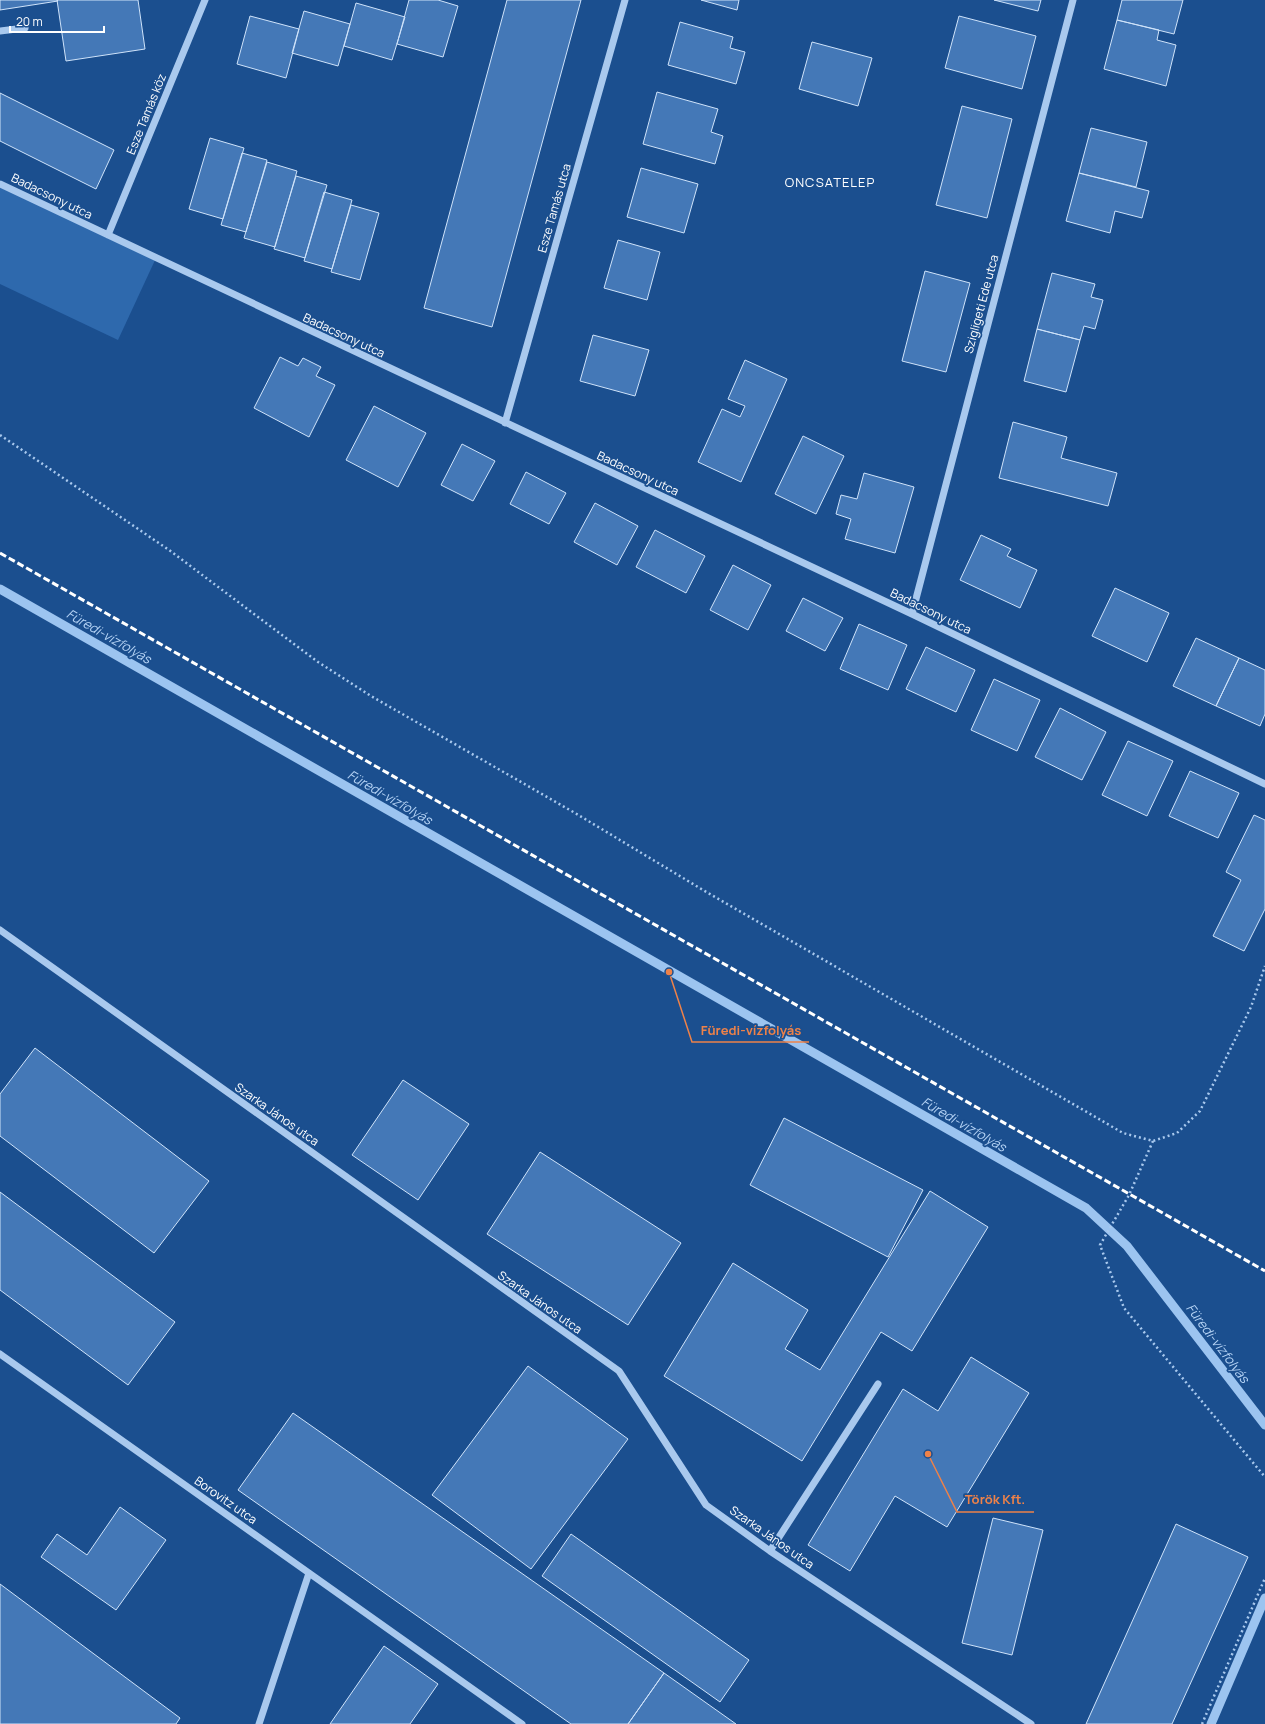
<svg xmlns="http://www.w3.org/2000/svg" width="1265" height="1724" viewBox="0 0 1265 1724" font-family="Manrope,sans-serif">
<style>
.green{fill:#2e69ad}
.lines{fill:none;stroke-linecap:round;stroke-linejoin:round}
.stream{stroke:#9cc4f0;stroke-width:9}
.building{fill:#4478b7;stroke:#cfe3fa}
.path{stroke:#a9c9ee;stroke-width:2.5;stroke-dasharray:2 3;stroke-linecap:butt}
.minor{stroke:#a9c9ee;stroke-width:7}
.rail{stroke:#fff;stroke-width:3;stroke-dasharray:7 3;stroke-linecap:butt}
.labels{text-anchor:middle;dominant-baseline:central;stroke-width:3.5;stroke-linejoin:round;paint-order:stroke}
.street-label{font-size:12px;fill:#fff;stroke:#1b4f8f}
.neighbourhood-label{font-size:13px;letter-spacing:1px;fill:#fff;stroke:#1b4f8f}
.water-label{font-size:13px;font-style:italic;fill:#b5d3f5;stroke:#1b4f8f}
.leader{fill:none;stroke:#ee8249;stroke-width:1.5}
.callout-dot{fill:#ee8249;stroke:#1b4f8f;stroke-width:1.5}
.callout-label{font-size:13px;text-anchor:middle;font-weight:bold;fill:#ee8249;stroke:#1b4f8f;stroke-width:3.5;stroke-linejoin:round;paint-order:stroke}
</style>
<rect width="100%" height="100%" fill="#1b4f8f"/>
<path class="green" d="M0,184L156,258L118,340L0,284Z"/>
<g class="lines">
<path class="stream" d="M0,589L1086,1208L1127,1246L1265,1425
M1211,1724L1265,1598"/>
</g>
<path class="building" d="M0,0H57L58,1L0,10Z
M57,0H138L145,49L66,61Z
M409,0H438L458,6L443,57L397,44Z
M507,0H581L492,327L424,308Z
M701,0H739L737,10Z
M994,0H1041L1038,11Z
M1122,0H1183L1174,34L1117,20Z
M356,3L405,17L392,60L344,46Z
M304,11L350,24L338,66L292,53Z
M250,16L299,29L286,78L237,64Z
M959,16L1036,36L1022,89L945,68Z
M1117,20L1159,30L1157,40L1176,45L1166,86L1104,69Z
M680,22L733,37L730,48L745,52L736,84L668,65Z
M812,42L872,58L858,106L799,89Z
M657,92L718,109L711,132L723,136L715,164L643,144Z
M0,93L114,150L96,189L0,141Z
M962,106L1012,119L987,218L936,205Z
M1091,128L1147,142L1136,187L1079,173Z
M210,138L244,148L223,219L189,209Z
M242,153L267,160L246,232L221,225Z
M267,162L297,171L275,247L244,238Z
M641,168L698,184L684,233L627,217Z
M1079,173L1149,191L1142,218L1115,211L1110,233L1066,221Z
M296,176L327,185L305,258L274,249Z
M324,192L352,200L332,269L304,261Z
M351,205L379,213L360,280L331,272Z
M618,240L660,252L647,300L604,288Z
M925,271L970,283L946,372L902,361Z
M1052,273L1095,284L1091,297L1103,300L1095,329L1084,326L1080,340L1037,329Z
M1037,329L1080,340L1066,392L1024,381Z
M593,335L649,350L635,396L580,381Z
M280,357L298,366L303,358L321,367L316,376L335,385L309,437L254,408Z
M745,360L787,379L741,482L698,462L722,409L740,417L745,406L728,399Z
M374,406L426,433L398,487L346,460Z
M1013,422L1067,437L1061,458L1117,473L1108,506L999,478Z
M803,436L844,456L816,514L775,494Z
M462,444L495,461L473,501L441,485Z
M526,472L566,493L549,524L510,504Z
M864,473L914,487L895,553L845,539L851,519L836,514L841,495L857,499Z
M595,503L638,526L617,565L574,542Z
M655,530L705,556L686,593L636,567Z
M981,535L1011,549L1007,556L1037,570L1020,608L960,580Z
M733,565L771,585L748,630L710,610Z
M1115,588L1169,613L1147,662L1092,636Z
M803,598L843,618L825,651L786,631Z
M859,624L907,645L888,690L840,669Z
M1196,638L1239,658L1216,706L1173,686Z
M926,647L975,670L956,712L906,689Z
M1239,658L1265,670V714L1260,726L1216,706Z
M994,679L1040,700L1017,751L971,730Z
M1060,708L1106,732L1082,780L1035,757Z
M1128,741L1173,761L1147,816L1102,795Z
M1190,771L1239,793L1218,838L1169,816Z
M1254,815L1265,820V909L1244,951L1213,936L1241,880L1226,872Z
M35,1048L209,1181L154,1253L0,1136V1094Z
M403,1080L469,1124L418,1200L352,1155Z
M784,1118L923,1190L888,1257L750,1185Z
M540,1152L681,1243L628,1325L487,1234Z
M930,1191L988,1227L912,1351L881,1332L802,1461L664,1376L733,1263L808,1310L785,1349L820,1370Z
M0,1192L175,1322L128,1385L0,1290Z
M971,1357L1029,1393L947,1527L895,1496L850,1571L808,1545L903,1389L938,1411Z
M528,1366L628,1439L531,1569L432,1495Z
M293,1413L664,1673L628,1724H571L238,1490Z
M120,1507L166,1540L116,1610L41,1557L57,1534L87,1555Z
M993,1518L1043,1530L1012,1655L962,1643Z
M1176,1524L1248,1557L1172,1724H1086Z
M571,1534L749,1660L720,1702L542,1576Z
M0,1584L180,1718L176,1724H0Z
M384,1646L438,1684L410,1724H330Z
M664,1673L736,1724H628Z"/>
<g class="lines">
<path class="path" d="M0,435L169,550L318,662L371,696L575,813L703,890L1123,1133L1153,1141L1177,1133L1200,1111L1251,1007L1265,966
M1153,1141L1129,1195L1100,1245L1124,1308L1265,1477
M1202,1724L1265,1578"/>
<path class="minor" d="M0,31L25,28
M0,184L912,614L1265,784
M108,235L205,0
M505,423L625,0
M912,614L1073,0
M0,930L619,1371L706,1505L770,1551L1031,1724
M0,1354L309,1573L259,1724
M770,1551L878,1384
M309,1573L522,1724"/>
<path class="rail" d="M0,553L1265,1271"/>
</g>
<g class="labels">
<g class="street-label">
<text transform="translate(146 114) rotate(-68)">Esze Tamás köz</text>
<text transform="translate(52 196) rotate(26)">Badacsony utca</text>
<text transform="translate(554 208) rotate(-74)">Esze Tamás utca</text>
<text transform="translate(981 304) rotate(-75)">Szigligeti Ede utca</text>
<text transform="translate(344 335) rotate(25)">Badacsony utca</text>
<text transform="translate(638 473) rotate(25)">Badacsony utca</text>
<text transform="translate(931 611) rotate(26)">Badacsony utca</text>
<text transform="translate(277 1114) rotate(35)">Szarka János utca</text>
<text transform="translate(540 1302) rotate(35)">Szarka János utca</text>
<text transform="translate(226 1500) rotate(35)">Borovitz utca</text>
<text transform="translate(772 1537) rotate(35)">Szarka János utca</text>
</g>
<g class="neighbourhood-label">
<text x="830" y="182">ONCSATELEP</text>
</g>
<g class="water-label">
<text transform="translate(109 636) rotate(30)">Füredi-vízfolyás</text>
<text transform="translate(390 797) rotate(30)">Füredi-vízfolyás</text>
<text transform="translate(964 1124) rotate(30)">Füredi-vízfolyás</text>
<text transform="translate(1218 1343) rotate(53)">Füredi-vízfolyás</text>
</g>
</g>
<path class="leader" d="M669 972L692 1042H809M928 1454L957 1512H1034"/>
<g class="callout-dot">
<circle cx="669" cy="972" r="4"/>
<circle cx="928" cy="1454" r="4"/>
</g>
<g class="callout-label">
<text x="751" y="1035">Füredi-vízfolyás</text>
<text x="995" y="1504">Török Kft.</text>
</g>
<path d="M10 26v6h94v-6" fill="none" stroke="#ffffff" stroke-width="2"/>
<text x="16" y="26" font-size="12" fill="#ffffff" stroke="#1b4f8f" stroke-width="3" paint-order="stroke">20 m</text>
</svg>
